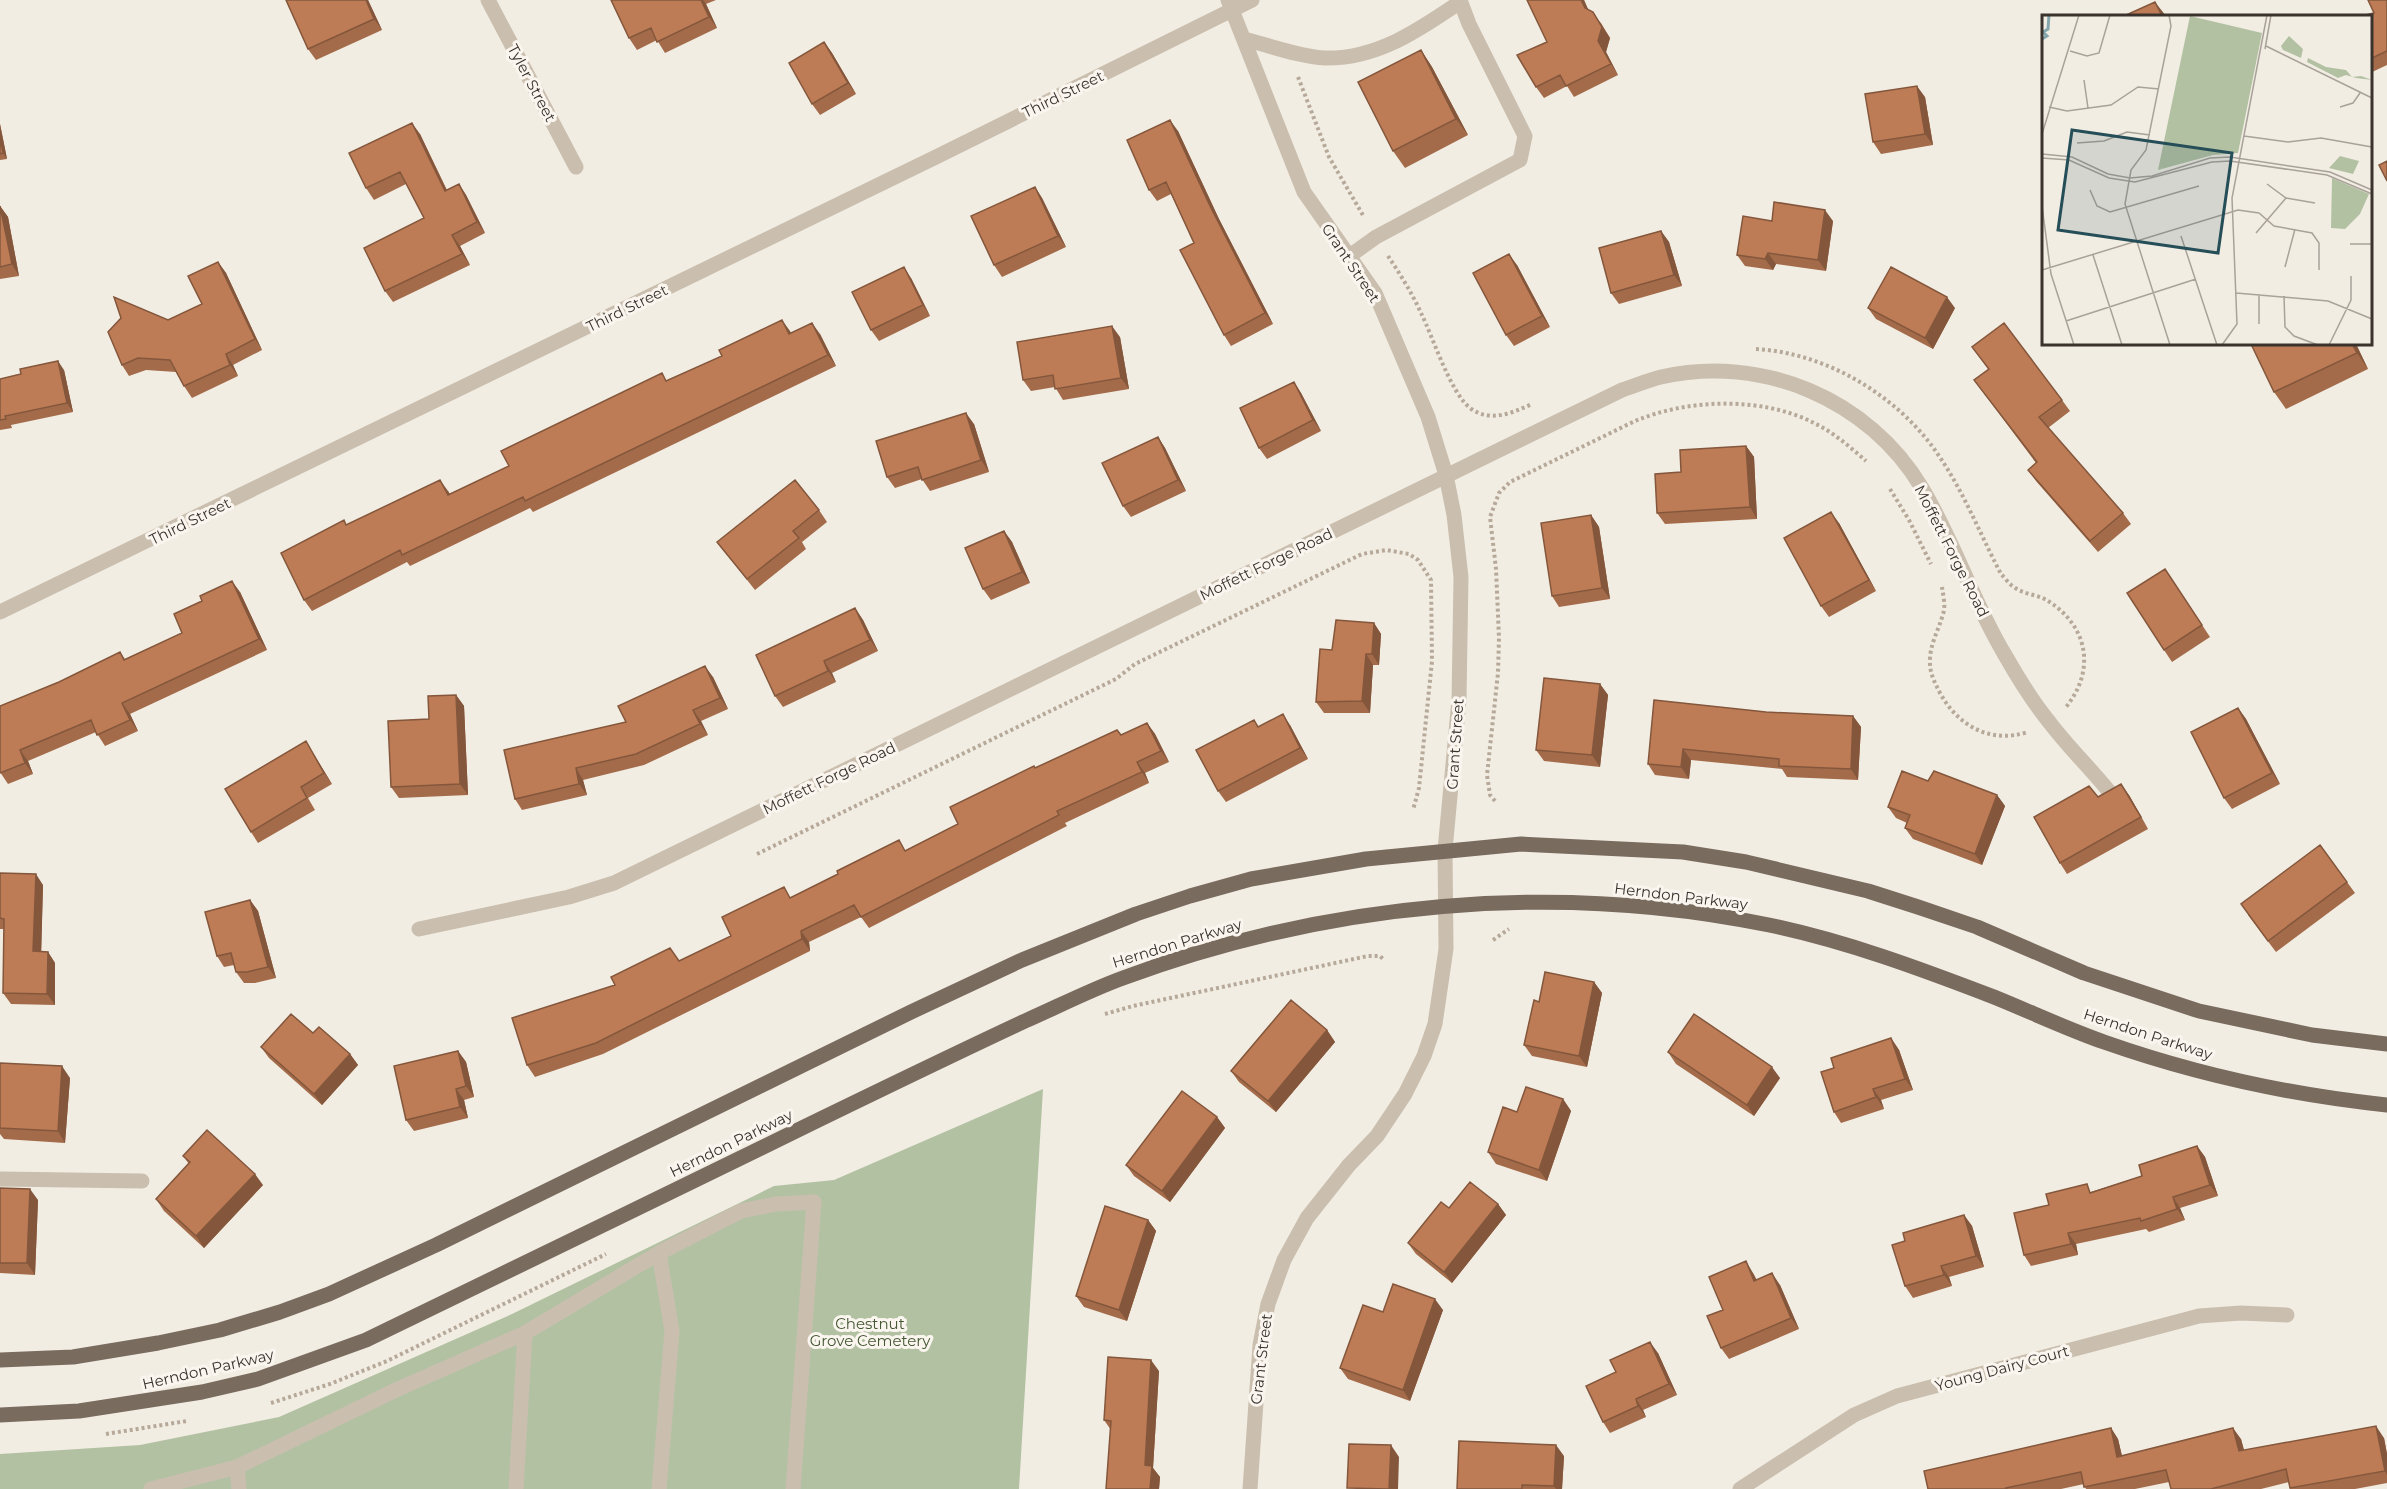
<svg xmlns="http://www.w3.org/2000/svg" width="2387" height="1489" viewBox="0 0 2387 1489" font-family="Montserrat,sans-serif">
<style>
.green{fill:#b3c1a3}
.lines{fill:none;stroke-linecap:round;stroke-linejoin:round}
.path{stroke:#b6a999;stroke-width:4;stroke-dasharray:3 3;stroke-linecap:butt}
.minor{stroke:#cabfaf;stroke-width:15}
.major{stroke:#7a6b5f;stroke-width:15}
.wall{fill:#a36b4a}
.shaded-wall{fill:#84573c}
.building{fill:#bd7c56;stroke:#84573c;stroke-width:1.5}
.labels{text-anchor:middle;dominant-baseline:central;stroke-width:6;stroke-linejoin:round;paint-order:stroke}
.street-label{font-size:15px;fill:#3a322c;stroke:#faf6ef}
.park-label{font-size:15px;fill:#445632;stroke:#faf6ef}
.inset-river{fill:none;stroke:#84a6ad;stroke-width:3}
.inset-road{fill:none;stroke:#a8a29a;stroke-width:1.5}
.view{fill:#254e58;fill-opacity:0.15;stroke:#254e58;stroke-width:3}
.inset-edge{fill:none;stroke:#3a322c;stroke-width:3}
</style>
<rect width="100%" height="100%" fill="#f2ede3"/>
<path class="green" d="M1043,1089L1019,1489H0V1454L140,1445L279,1417L512,1314L774,1186L834,1180Z"/>
<g class="lines">
<path class="path" d="M1298,77L1329,157L1364,217
M1388,256C1400,274 1412,293 1421,313C1433,337 1450,392 1470,408C1490,423 1512,413 1532,404
M1756,349C1826,353 1897,395 1937,453C1963,490 1980,534 2001,574C2005,578 2009,584 2014,587C2024,595 2038,594 2048,601C2088,626 2096,670 2066,707
M1890,489L1909,520L1931,564
M1942,587C1943,595 1946,606 1943,614C1939,629 1931,642 1930,658C1929,672 1934,681 1940,693C1958,726 1990,744 2028,732
M1495,801L1490,795L1487,775L1498,673L1499,638L1496,569L1490,517L1499,493L1510,482L1635,421C1688,399 1761,396 1814,423C1833,432 1850,447 1866,461
M757,854L1116,679L1135,664L1362,554L1386,550L1409,554L1418,560L1431,580L1432,661L1419,788L1413,810
M1493,940L1509,929
M1105,1014L1133,1006L1368,956H1380L1384,960
M271,1403L330,1384L387,1361L606,1254
M106,1434L187,1421"/>
<path class="minor" d="M488,0L576,167
M1228,0L1304,192L1375,293L1428,417L1446,475L1454,515L1461,577L1459,700L1445,850L1446,949L1435,1024L1424,1056L1405,1094L1377,1136L1349,1165L1307,1218L1284,1260L1268,1304L1260,1345L1250,1489
M1244,39C1268,45 1300,57 1325,58C1377,59 1419,30 1460,2
M1348,257L1376,237L1520,160L1525,136L1469,24L1460,0
M0,612L938,156L1252,0
M419,929L569,897L614,883L1622,390C1635,386 1648,380 1661,377C1762,354 1869,399 1922,488C1954,541 1973,602 2005,655C2018,678 2033,702 2050,723C2069,748 2092,770 2112,795
M0,1179L142,1181
M237,1467L239,1489
M151,1489L237,1467L398,1389L525,1333L659,1253L741,1211L776,1204L814,1202L793,1489
M516,1489L525,1333
M659,1489L672,1331L659,1253
M1740,1489L1854,1415L1897,1396L2199,1316L2241,1313L2287,1315"/>
<path class="major" d="M0,1360L73,1357L158,1343L220,1330L280,1312L329,1294L436,1245L911,1012L1022,960L1136,914L1190,896L1251,879L1366,859L1521,844L1683,852L1746,862L1868,891L1918,907L1977,927L2084,973L2199,1011L2312,1035L2387,1044
M0,1415L79,1411L202,1392L258,1379L366,1340C511,1270 657,1199 802,1128C876,1092 950,1056 1025,1021C1057,1007 1090,990 1123,978C1328,902 1555,881 1769,925C1846,941 1921,969 1994,997C2031,1012 2067,1029 2104,1042C2195,1074 2291,1095 2387,1105"/>
</g>
<path class="wall" d="M368,0L382,30L316,60L308,49Z
M611,0H716L706,4L717,28L665,53L657,40L637,50L629,38Z
M1527,0H1584L1588,10L1601,23L1610,38L1606,52L1618,75L1574,97L1567,86L1544,98L1536,87L1547,42Z
M2387,0V65L2370,73V16Z
M824,42L832,53L856,94L820,115L812,104Z
M1421,50L1432,67L1468,135L1405,168L1393,151Z
M1925,97L1933,145L1881,154L1873,142Z
M0,124L7,159L0,160Z
M1178,131L1219,219L1273,324L1231,346L1224,335L1194,243L1171,194L1157,201L1149,190Z
M420,134L447,190L459,184L466,195L485,233L460,246L470,265L393,302L385,291L424,218L406,184L374,200L366,188Z
M1035,187L1042,198L1066,247L1002,277L994,265Z
M0,206L8,217L19,276L0,279Z
M1772,221H1833L1826,271L1776,264L1773,270L1745,266L1737,255Z
M1661,231L1669,242L1682,286L1619,304L1611,293Z
M218,262L226,273L262,350L233,365L238,376L192,398L184,386L176,372L146,370L129,376L122,365L168,320L202,304Z
M1517,265L1550,327L1514,346L1506,335Z
M911,278L930,316L879,341L871,330Z
M1868,308H1955L1933,349L1876,319Z
M791,333L820,334L836,366L533,512L530,508L410,566L407,562L312,611L304,600L347,525L448,491L450,494L509,466L668,381Z
M1120,337L1129,389L1063,400L1055,387L1031,391L1023,380Z
M2356,344L2368,369L2286,409L2274,392Z
M1972,347L2062,400L2070,411L2048,428L2123,513L2131,524L2098,552L2036,481L2028,470L2036,463L1974,380L1988,369Z
M64,370L73,412L11,425L12,428L0,430V379Z
M1294,382L1301,393L1321,431L1267,459L1259,448Z
M974,424L989,472L930,491L922,479L895,488L887,477Z
M1158,437L1165,448L1186,491L1131,517L1123,506Z
M1746,446L1754,457L1757,519L1665,524L1657,513L1681,472Z
M819,510L827,522L802,542L806,549L755,590L717,542Z
M1591,515L1599,527L1610,599L1559,607L1552,596Z
M1839,523L1876,591L1829,617L1821,606Z
M1004,531L1012,542L1030,583L991,600L983,589Z
M2165,569L2210,637L2172,662L2164,650Z
M240,592L267,650L130,714L138,731L105,746L96,732L28,761L33,774L8,784L0,772L59,682L120,652L125,659L182,633Z
M855,608L863,620L878,651L832,673L836,682L783,707L775,696Z
M1374,623L1381,634L1379,665H1373L1370,713H1324L1316,702L1332,650Z
M713,677L728,709L701,721L708,735L644,765L583,780L587,795L522,810L515,799L626,722Z
M1600,684L1608,695L1600,767L1544,761L1536,750Z
M456,695L464,706L468,795L399,798L391,787L429,719Z
M2238,708L2246,719L2280,784L2232,809L2224,798Z
M1766,712L1853,716L1861,727L1858,780L1787,777L1782,769L1691,760L1689,779L1655,775L1648,764Z
M1254,720L1259,727L1290,725L1308,759L1226,802L1218,791Z
M1147,723L1155,734L1169,762L1145,773L1149,783L1065,823L1067,826L869,928L861,917L809,942L810,951L603,1054L535,1077L527,1065L615,985L679,961L731,936L791,897L906,850L958,824L1035,768L1121,735Z
M313,753L332,784L308,798L315,810L258,843L251,832Z
M1928,781L1997,795L2005,806L1982,865L1913,839L1905,828L1907,823L1896,818L1888,807Z
M2129,795L2148,829L2067,874L2060,863L2098,797Z
M0,873L43,885L41,951L48,952L55,963V1005L11,1004L3,993L4,929H0Z
M2347,882L2355,893L2276,952L2248,915Z
M250,900L258,911L276,978L255,983H244L236,972L234,965L224,967L217,956Z
M1594,982L1602,993L1587,1067L1532,1056L1524,1045L1539,1002Z
M1327,1030L1335,1042L1276,1112L1239,1082L1231,1071Z
M313,1033L350,1054L358,1065L322,1105L269,1058L261,1047Z
M1891,1038L1899,1050L1913,1090L1881,1100L1884,1109L1841,1123L1834,1112V1068Z
M458,1051L466,1062L474,1097L464,1100L468,1118L414,1131L406,1120Z
M1668,1052L1780,1078L1754,1116L1676,1064Z
M0,1063L70,1078L65,1143L4,1139L0,1134Z
M1563,1099L1571,1111L1547,1181L1496,1164L1488,1152L1517,1112Z
M1217,1117L1225,1128L1170,1202L1134,1176L1126,1165Z
M2197,1146L2205,1157L2218,1196L2180,1208L2185,1220L2149,1232L2146,1229L2076,1244L2078,1255L2031,1266L2024,1255L2049,1205L2142,1176Z
M183,1156L263,1185L204,1248L164,1211L156,1199L189,1164Z
M0,1188L38,1200L35,1275L0,1273Z
M1498,1204L1506,1215L1452,1283L1416,1254L1408,1243L1449,1208Z
M1964,1215L1972,1226L1984,1267L1949,1277L1952,1286L1913,1298L1905,1286V1241Z
M1148,1220L1156,1231L1127,1321L1084,1307L1076,1296Z
M1753,1273L1757,1280L1780,1285L1799,1329L1729,1359L1721,1348L1723,1310Z
M1443,1310L1410,1401L1348,1379L1340,1368L1383,1312Z
M1658,1353L1677,1395L1643,1410L1646,1417L1610,1433L1603,1422Z
M1159,1371L1153,1468L1160,1477L1159,1489H1106L1111,1430L1104,1420Z
M2111,1428L2118,1439L2122,1456L2241,1439L2244,1450L2384,1438L2387,1454V1483L2355,1489H2290L2289,1482L2261,1489H2171L2169,1482L2135,1489H2086L2084,1484L2061,1489H1928Z
M1564,1456L1562,1489H1457Z"/>
<path class="shaded-wall" d="M366,0H368L382,30L374,19Z
M701,0H703L706,4L717,28L709,17Z
M1581,0H1584L1593,20L1585,8Z
M2155,2L2166,16H2162Z
M1593,12L1610,38L1606,52L1618,75L1611,64L1598,41Z
M824,42L832,53L856,94L848,83Z
M1421,50L1432,67L1468,135L1456,119Z
M1917,86L1925,97L1933,145L1925,134Z
M1170,120L1178,131L1219,219L1273,324L1265,313L1211,208Z
M412,123L420,134L452,202L445,191Z
M0,124L7,159L3,153L0,137Z
M459,184L466,195L485,233L477,222Z
M1035,187L1042,198L1066,247L1058,236Z
M0,206L8,217L19,276L12,264Z
M1825,210L1833,221L1826,271L1818,260Z
M1661,231L1669,242L1682,286L1674,275Z
M452,235L460,246L470,265L462,254Z
M1768,253L1776,264L1773,270L1765,259Z
M1509,254L1517,265L1550,327L1542,316Z
M218,262L226,273L262,350L255,339Z
M904,267L911,278L930,316L923,305Z
M1947,297L1955,308L1933,349L1925,338Z
M782,320L790,331L797,345L789,334Z
M812,323L820,334L836,366L828,355Z
M1112,326L1120,337L1129,389L1121,378Z
M2352,344H2356L2368,369L2357,353Z
M226,354L233,365L238,376L230,365Z
M58,361L64,370L73,412L67,403Z
M1294,382L1301,393L1321,431L1313,420Z
M966,413L974,424L989,472L981,460Z
M1158,437L1165,448L1186,491L1178,480Z
M1746,446L1754,457L1757,519L1750,507Z
M440,480L448,491L456,506L448,495Z
M1831,512L1839,523L1876,591L1869,580Z
M1591,515L1599,527L1610,599L1602,588Z
M1004,531L1012,542L1030,583L1022,572Z
M232,581L240,592L267,650L259,639Z
M855,608L863,620L878,651L870,640Z
M1374,623L1381,634L1379,665L1372,654Z
M1366,654L1373,665L1370,713L1362,701Z
M824,661L832,673L836,682L828,671Z
M705,666L713,677L728,709L720,698Z
M1600,684L1608,695L1600,767L1592,755Z
M456,695L464,706L468,795L460,784Z
M122,703L130,714L138,731L130,720Z
M2238,708L2246,719L2280,784L2272,773Z
M693,710L701,721L708,735L700,724Z
M1283,714L1290,725L1308,759L1300,748Z
M1853,716L1861,727L1858,780L1851,769Z
M1147,723L1155,734L1169,762L1161,751Z
M306,741L313,753L332,784L324,773Z
M1683,749L1691,760L1689,779L1681,767Z
M20,750L28,761L33,774L25,763Z
M1137,762L1145,773L1149,783L1142,772Z
M576,768L583,780L587,795L579,784Z
M2121,784L2129,795L2148,829L2141,817Z
M1997,795L2005,806L1982,865L1975,854Z
M36,874L43,885L41,962L33,951Z
M250,900L258,911L276,978L268,967Z
M801,931L809,942L810,951L802,939Z
M48,952L55,963V1005L47,994Z
M1594,982L1602,993L1587,1067L1579,1056Z
M1327,1030L1335,1042L1276,1112L1268,1101Z
M1891,1038L1899,1050L1913,1090L1905,1079Z
M458,1051L466,1062L474,1097L466,1086Z
M350,1054L358,1065L322,1105L314,1094Z
M62,1066L70,1078L65,1143L58,1131Z
M1772,1067L1780,1078L1754,1116L1747,1105Z
M456,1089L464,1100L468,1118L460,1107Z
M1873,1089L1881,1100L1884,1109L1876,1097Z
M1563,1099L1571,1111L1547,1181L1539,1170Z
M1217,1117L1225,1128L1170,1202L1162,1191Z
M2197,1146L2205,1157L2218,1196L2210,1185Z
M255,1174L263,1185L204,1248L196,1236Z
M30,1189L38,1200L35,1275L27,1263Z
M2173,1197L2180,1208L2185,1220L2177,1209Z
M1498,1204L1506,1215L1452,1283L1444,1272Z
M1964,1215L1972,1226L1984,1267L1976,1256Z
M1148,1220L1156,1231L1127,1321L1119,1310Z
M2068,1233L2076,1244L2078,1255L2071,1244Z
M1746,1261L1753,1273L1762,1293L1754,1281Z
M1941,1266L1949,1277L1952,1286L1944,1275Z
M1772,1273L1780,1285L1799,1329L1791,1318Z
M1435,1299L1443,1310L1410,1401L1403,1390Z
M1650,1342L1658,1353L1677,1395L1669,1384Z
M1151,1360L1159,1371L1153,1468L1160,1477L1159,1489H1150L1145,1465Z
M1636,1399L1643,1410L1646,1417L1638,1406Z
M2376,1426L2384,1438L2387,1454V1475L2385,1471Z
M2111,1428L2118,1439L2125,1469L2117,1457Z
M2233,1428L2241,1439L2247,1462L2239,1451Z
M1391,1445L1399,1457L1398,1489H1389Z
M1556,1445L1564,1456L1562,1489H1556L1554,1486Z"/>
<path class="building" d="M286,0H366L374,19L308,49Z
M611,0H701L709,17L657,42L651,28L629,38Z
M1527,0H1581L1585,8L1593,12L1602,27L1598,41L1611,64L1566,86L1560,75L1536,87L1517,55L1547,42Z
M2368,0H2387V51L2370,59V16H2361L2374,13Z
M2155,2L2162,16H2124Z
M824,42L848,83L812,104L789,63Z
M1421,50L1456,119L1393,151L1358,82Z
M1917,86L1925,134L1873,142L1865,94Z
M1170,120L1211,208L1265,313L1224,335L1180,250L1194,243L1166,182L1149,190L1127,140Z
M412,123L445,191L459,184L477,222L452,235L462,254L385,291L364,248L424,218L400,172L366,188L349,153Z
M0,137L3,153L0,154Z
M2387,161V181L2379,165Z
M1035,187L1058,236L994,265L971,216Z
M1774,202L1825,210L1818,260L1768,253L1765,259L1737,255L1743,216L1772,221Z
M0,206L12,264L0,267Z
M1661,231L1674,275L1611,293L1599,248Z
M1509,254L1542,316L1506,335L1473,273Z
M218,262L255,339L226,354L230,365L184,386L170,360L138,358L122,365L108,332L121,318L114,297L168,320L202,304L188,276Z
M904,267L923,305L871,330L852,292Z
M1891,267L1947,297L1925,338L1868,308Z
M782,320L789,334L812,323L828,355L525,501L523,497L402,555L400,550L304,600L281,553L344,520L346,525L440,480L448,495L509,466L501,451L662,373L666,381L722,356L719,350Z
M2004,323L2062,400L2039,417L2123,513L2090,541L2028,470L2037,462L1974,380L1989,369L1972,347Z
M1112,326L1121,378L1055,389L1053,375L1023,380L1017,342Z
M2251,344H2352L2357,353L2274,392Z
M58,361L67,403L5,416L6,419L0,420V379L21,374L20,369Z
M1294,382L1313,420L1259,448L1240,408Z
M966,413L981,460L922,480L918,467L887,477L876,441Z
M1158,437L1178,480L1123,506L1102,463Z
M1746,446L1750,507L1657,513L1655,474L1681,472L1680,450Z
M795,480L819,510L793,531L799,538L747,579L717,542Z
M1831,512L1869,580L1821,606L1784,538Z
M1591,515L1602,588L1552,596L1541,523Z
M1004,531L1022,572L983,589L965,548Z
M2165,569L2202,625L2164,650L2127,593Z
M232,581L259,639L122,703L130,720L97,735L91,720L20,750L25,763L0,773V706L59,682L120,652L124,660L182,633L174,614L202,601L200,596Z
M855,608L870,640L824,661L828,671L775,696L756,655Z
M1336,620L1374,623L1372,654H1366L1362,701L1316,702L1320,649L1332,650Z
M705,666L720,698L693,710L700,724L636,754L576,768L579,784L515,799L504,750L626,722L618,706Z
M1544,678L1600,684L1592,755L1536,750Z
M456,695L460,784L391,787L388,721L429,719L428,696Z
M1654,700L1766,712L1853,716L1851,769L1779,766V759L1683,749L1681,767L1648,764Z
M2238,708L2272,773L2224,798L2191,732Z
M1283,714L1300,748L1218,791L1196,750L1254,720L1258,727Z
M1147,723L1161,751L1137,762L1142,772L1057,811L1059,815L861,917L854,905L801,931L802,939L596,1043L527,1065L512,1018L615,985L611,977L670,948L679,961L731,936L722,917L784,887L790,898L838,874L837,871L899,840L905,851L958,824L950,807L1034,766L1035,768L1117,730L1121,735Z
M306,741L324,773L301,787L307,798L251,832L225,789Z
M1902,771L1928,781L1934,771L1997,795L1975,854L1905,828L1910,815L1888,807Z
M2121,784L2141,817L2060,863L2034,817L2089,786L2098,797Z
M2320,845L2347,882L2268,941L2241,904Z
M0,873L36,874L33,951L48,952L47,994L3,993L4,919L0,918Z
M250,900L268,967L247,972H236L231,953L217,956L205,912Z
M1545,972L1594,982L1579,1056L1524,1045L1534,1000L1539,1002Z
M1291,1000L1327,1030L1268,1101L1231,1071Z
M291,1014L313,1033L319,1027L350,1054L314,1094L261,1047Z
M1694,1014L1772,1067L1747,1105L1668,1052Z
M1891,1038L1905,1079L1873,1089L1876,1097L1834,1112L1821,1072L1834,1068L1831,1058Z
M458,1051L466,1086L456,1089L460,1107L406,1120L394,1066Z
M0,1063L62,1066L58,1131L0,1128Z
M1526,1087L1563,1099L1539,1170L1488,1152L1503,1107L1517,1112Z
M1182,1091L1217,1117L1162,1191L1126,1165Z
M207,1130L255,1174L196,1236L156,1199L190,1162L183,1156Z
M2197,1146L2210,1185L2173,1197L2177,1209L2141,1221L2140,1218L2068,1233L2071,1244L2024,1255L2014,1213L2049,1205L2046,1194L2087,1184L2090,1193L2142,1176L2139,1165Z
M1470,1182L1498,1204L1444,1272L1408,1243L1441,1202L1449,1208Z
M0,1188L30,1189L27,1263H0Z
M1105,1206L1148,1220L1119,1310L1076,1296Z
M1964,1215L1976,1256L1941,1266L1944,1275L1905,1286L1892,1245L1905,1241L1903,1233Z
M1746,1261L1754,1281L1772,1273L1791,1318L1721,1348L1707,1316L1723,1310L1709,1277Z
M1393,1284L1435,1299L1403,1390L1340,1368L1363,1305L1383,1312Z
M1650,1342L1669,1384L1636,1399L1638,1406L1603,1422L1586,1386L1616,1372L1610,1360Z
M1108,1357L1151,1360L1145,1465L1152,1466L1150,1489H1106L1111,1421L1104,1420Z
M2376,1426L2385,1471L2290,1488L2286,1469L2211,1489H2171L2166,1470L2084,1487L2081,1472L2006,1488L2007,1489H1928L1924,1471L2111,1428L2117,1457L2233,1428L2239,1451Z
M1459,1441L1556,1445L1554,1486L1522,1485V1489H1457Z
M1349,1444L1391,1445L1389,1489L1347,1488Z"/>
<g class="labels">
<g class="street-label">
<text transform="translate(532 83) rotate(62)">Tyler Street</text>
<text transform="translate(1063 94) rotate(-26)">Third Street</text>
<text transform="translate(1351 263) rotate(56)">Grant Street</text>
<text transform="translate(627 308) rotate(-26)">Third Street</text>
<text transform="translate(190 521) rotate(-26)">Third Street</text>
<text transform="translate(1952 551) rotate(63)">Moffett Forge Road</text>
<text transform="translate(1266 564) rotate(-26)">Moffett Forge Road</text>
<text transform="translate(1455 744) rotate(-86)">Grant Street</text>
<text transform="translate(829 778) rotate(-26)">Moffett Forge Road</text>
<text transform="translate(1681 896) rotate(7)">Herndon Parkway</text>
<text transform="translate(1177 943) rotate(-17)">Herndon Parkway</text>
<text transform="translate(2148 1034) rotate(18)">Herndon Parkway</text>
<text transform="translate(731 1143) rotate(-26)">Herndon Parkway</text>
<text transform="translate(1261 1359) rotate(-83)">Grant Street</text>
<text transform="translate(2002 1368) rotate(-15)">Young Dairy Court</text>
<text transform="translate(208 1369) rotate(-13)">Herndon Parkway</text>
</g>
<g class="park-label">
<text x="870" y="1323">Chestnut<tspan x="870" dy="17">Grove Cemetery</tspan></text>
</g>
</g>
<g transform="translate(2042 15)">
<rect width="330" height="330" fill="#f2ede3"/>
<path d="M148,1L220,18L196,138L171,140L116,155ZM247,21L261,34L259,43L241,35L239,31ZM266,43L284,52L304,55L310,62L319,61L330,65L314,63L304,60L296,63L265,47ZM298,141L317,146L311,159L287,153ZM290,163L327,179L318,199L303,214L289,213Z" fill="#b3c1a3"/>
<path class="inset-river" d="M0,24L5,21L1,17L6,14L7,0"/>
<path class="inset-road" d="M127,0L129,11L104,135L89,155L83,189L128,330M224,31L330,83M223,34L229,0M28,36L45,41L57,38L68,0M42,65L46,93M7,92L25,96L69,90L96,72L117,74M298,92L311,88L318,78M0,119L37,0M202,121L246,127L279,123L330,132M35,128L62,126L85,117L108,120M0,139L30,142L66,159L88,163L110,161L168,143L188,142L288,157L330,175M0,143L27,145L67,163L93,167L170,147L188,146L285,160L330,179M225,169L244,183L273,188M48,175L55,191L68,197L157,171M0,191L9,259L32,330M214,218L244,183M139,221L175,330M308,229H330M51,240L80,330M243,252L253,214M0,255L196,195L217,198L232,211L270,218L277,228V255M194,278L286,286L330,304M242,281L243,312L252,321L276,330M24,306L154,264M217,309V279M180,330L195,309L190,183L225,0M287,330L309,285V261"/>
<path class="view" d="M30,115L190,138L176,238L16,215Z"/>
<rect width="330" height="330" class="inset-edge"/>
</g>
</svg>
